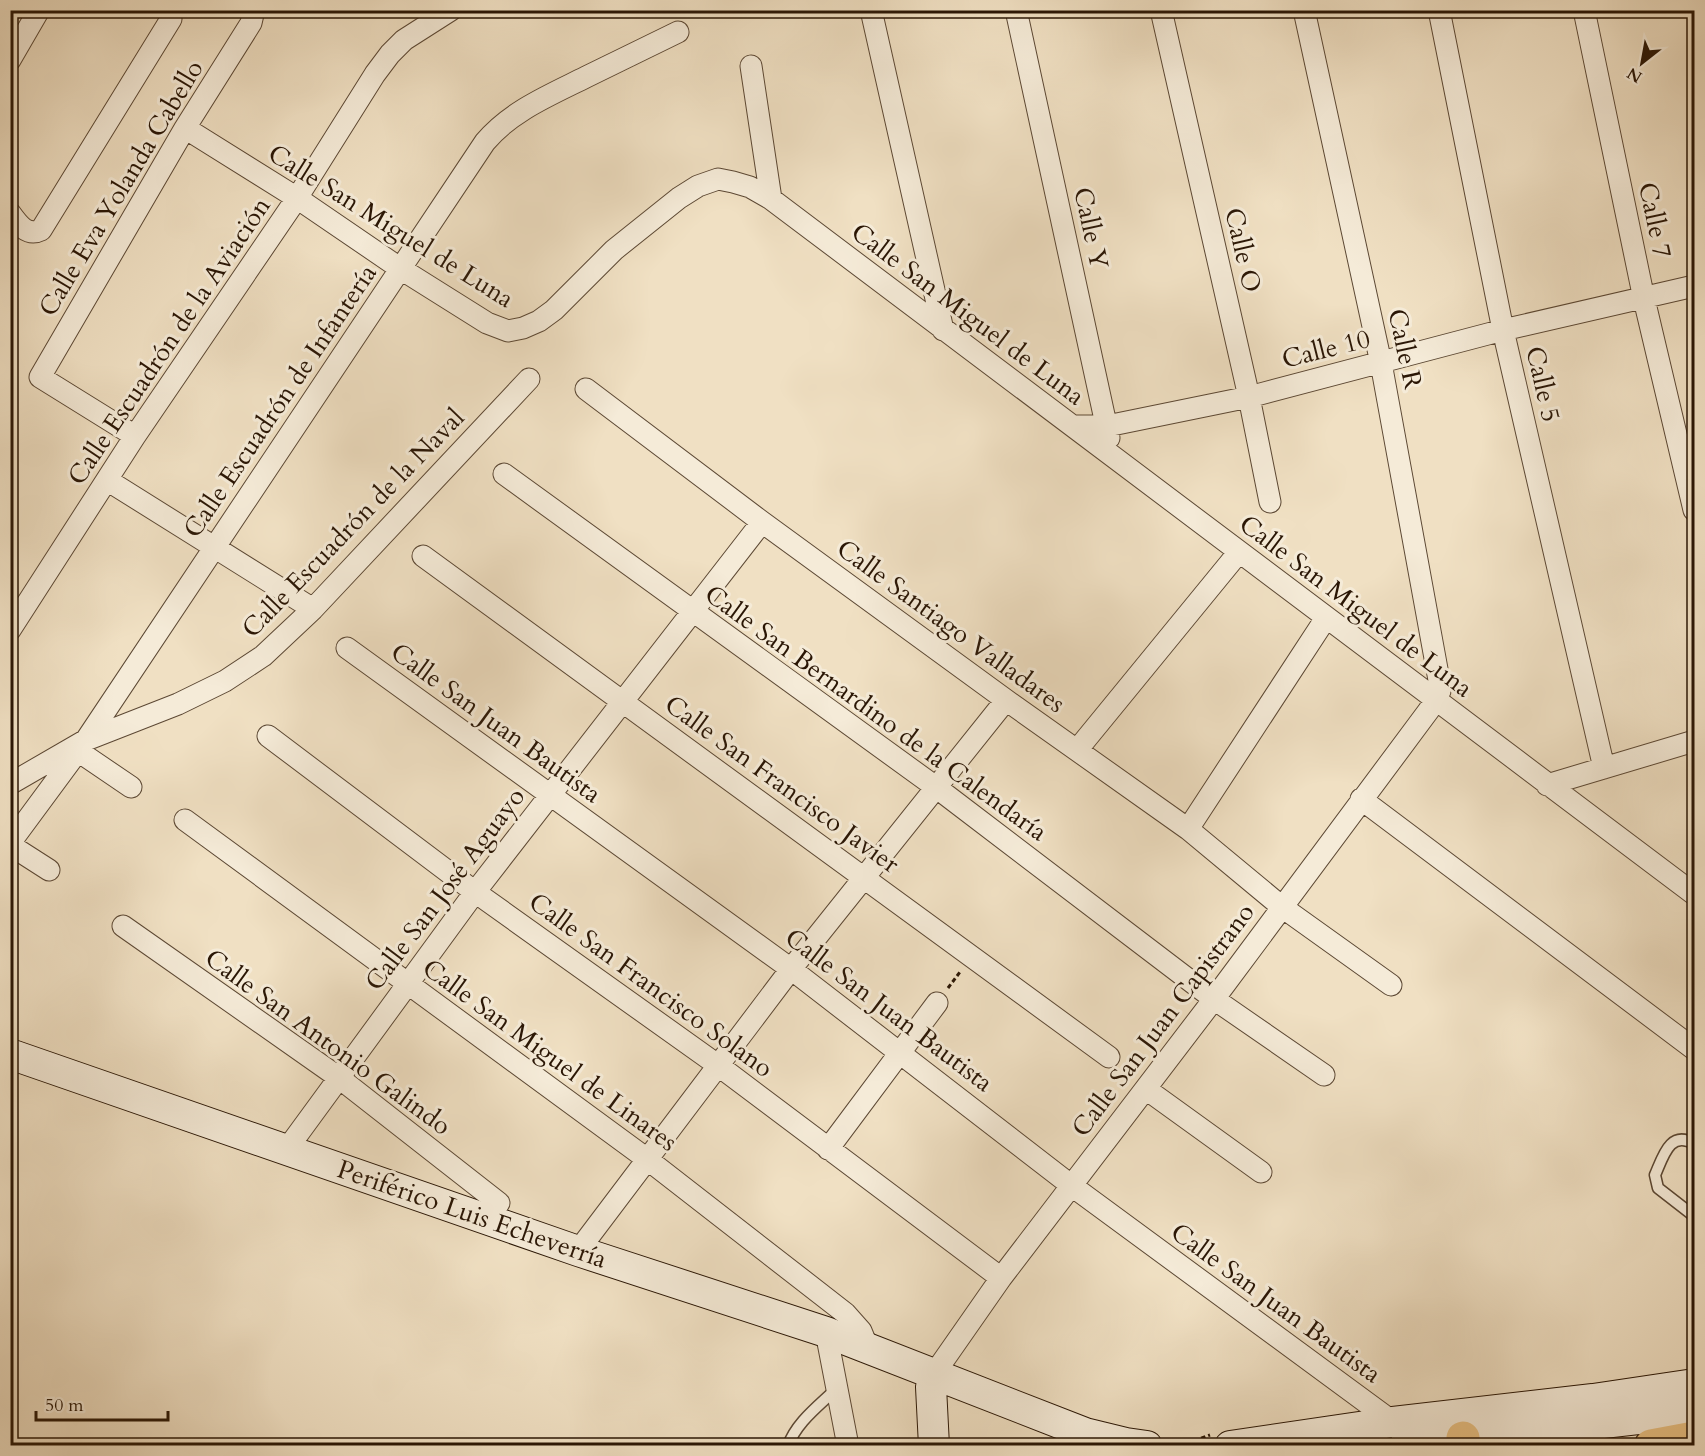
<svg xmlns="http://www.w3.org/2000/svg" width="1705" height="1456" viewBox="0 0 1705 1456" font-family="Cardo,serif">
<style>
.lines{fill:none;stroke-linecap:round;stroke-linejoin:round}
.lane-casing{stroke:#5c4834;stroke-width:13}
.street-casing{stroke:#5c4834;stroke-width:23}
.secondary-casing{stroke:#2a1605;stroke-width:32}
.highway-casing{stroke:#2a1605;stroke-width:35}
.path{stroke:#2a1605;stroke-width:3;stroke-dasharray:4.5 3;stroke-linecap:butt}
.lane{stroke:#f5ebd8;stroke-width:10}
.street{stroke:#f5ebd8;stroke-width:21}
.secondary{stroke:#f5ebd8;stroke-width:30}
.highway{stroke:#e8c082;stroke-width:33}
.labels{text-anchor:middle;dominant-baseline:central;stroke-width:6;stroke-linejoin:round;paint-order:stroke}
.street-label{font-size:26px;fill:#2a1605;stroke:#f5ebd8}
</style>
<rect width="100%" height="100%" fill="#f0e0c3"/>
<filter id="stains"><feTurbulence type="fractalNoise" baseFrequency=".00333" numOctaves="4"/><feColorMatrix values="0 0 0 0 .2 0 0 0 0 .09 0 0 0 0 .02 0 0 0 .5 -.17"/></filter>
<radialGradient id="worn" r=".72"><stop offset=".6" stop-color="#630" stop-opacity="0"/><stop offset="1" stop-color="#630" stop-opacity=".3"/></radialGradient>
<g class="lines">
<defs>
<path id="lane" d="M1694,1144C1670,1129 1663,1157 1655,1175L1658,1188L1694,1216
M788,1446C796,1422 820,1405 837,1388"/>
<path id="street" d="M871,10L943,330
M1016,10L1109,438
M1161,10L1249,397L1270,502
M1439,10L1503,330L1604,768
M1584,10L1644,299L1694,510
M10,60L39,10
M751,66L771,199
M185,128L297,198L401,269L487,323L508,331L523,328L539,321L554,310L614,250L679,198L698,186L718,179L733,182L750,187L771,199L1694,894
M10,213C18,224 27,237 41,230L171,19
M586,389L762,522L1006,700L1188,829L1282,907L1391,985
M1074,426H1107L1249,397L1503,330L1694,286
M135,436L40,377L185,128L251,23L254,10
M504,474L937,788L1214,999L1324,1075
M107,480L313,609
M423,556L1109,1057
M10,630L135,436L297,198L375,74L390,54L404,40L451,10
M347,648L791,969L1072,1186L1393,1422
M268,736L475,892L719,1066L1001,1278
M1077,750L1239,552
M78,751L131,787
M10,784L86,740L178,704L225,681L263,656L313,609L529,379
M1547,785L1694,741
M1361,799L1694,1049
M185,820L647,1159L845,1313L861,1331L868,1348
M1188,829L1326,618
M10,843L86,740L485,142C511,111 550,95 586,77C617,62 647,47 678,32
M10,845L49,870
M123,926L338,1077L499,1203
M1146,1089L1261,1172
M287,1149L475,892L762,522
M828,1149L937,1003
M578,1251L791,969L1006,700
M826,1332L848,1446
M934,1374L1001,1278L1214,999L1429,710L1440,691L1439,680L1381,363L1304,10"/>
<path id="secondary" d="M10,1054L578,1251L826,1332L1085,1433L1126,1443L1147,1446
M934,1374L931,1387L934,1446
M1230,1446L1393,1422L1593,1399L1694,1384
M1404,1446L1673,1415L1694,1411"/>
<path id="highway" d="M1463,1438L1464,1446
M1651,1446L1694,1438"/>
</defs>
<use href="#lane" class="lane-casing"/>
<use href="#street" class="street-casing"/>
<use href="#secondary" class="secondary-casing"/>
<use href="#highway" class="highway-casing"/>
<path class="path" d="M948,988L960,972
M1180,1446L1210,1435"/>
<use href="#lane" class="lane"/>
<use href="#street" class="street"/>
<use href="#secondary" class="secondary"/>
<use href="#highway" class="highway"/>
</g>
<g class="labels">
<g class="street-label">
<text transform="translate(121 188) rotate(-59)">Calle Eva Yolanda Cabello</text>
<text transform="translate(1655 220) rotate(78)">Calle 7</text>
<text transform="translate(391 226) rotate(32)">Calle San Miguel de Luna</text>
<text transform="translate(1091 228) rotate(78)">Calle Y</text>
<text transform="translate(1243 250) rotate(77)">Calle O</text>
<text transform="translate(968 314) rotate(37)">Calle San Miguel de Luna</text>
<text transform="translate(169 341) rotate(-56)">Calle Escuadrón de la Aviación</text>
<text transform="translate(1326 349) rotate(-14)">Calle 10</text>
<text transform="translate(1405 349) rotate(78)">Calle R</text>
<text transform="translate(1543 384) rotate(77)">Calle 5</text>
<text transform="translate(280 401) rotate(-56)">Calle Escuadrón de Infantería</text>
<text transform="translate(353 523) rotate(-46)">Calle Escuadrón de la Naval</text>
<text transform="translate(1356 606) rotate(37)">Calle San Miguel de Luna</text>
<text transform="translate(951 626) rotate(36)">Calle Santiago Valladares</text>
<text transform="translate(876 713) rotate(36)">Calle San Bernardino de la Calendaría</text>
<text transform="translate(496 723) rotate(36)">Calle San Juan Bautista</text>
<text transform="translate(782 784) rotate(36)">Calle San Francisco Javier</text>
<text transform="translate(445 889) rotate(-53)">Calle San José Aguayo</text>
<text transform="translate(651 985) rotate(36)">Calle San Francisco Solano</text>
<text transform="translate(889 1010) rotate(37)">Calle San Juan Bautista</text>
<text transform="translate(1163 1020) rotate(-53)">Calle San Juan Capistrano</text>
<text transform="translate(328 1042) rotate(36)">Calle San Antonio Galindo</text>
<text transform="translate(550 1055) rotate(36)">Calle San Miguel de Linares</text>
<text transform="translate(472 1214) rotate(19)">Periférico Luis Echeverría</text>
<text transform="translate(1276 1303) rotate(36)">Calle San Juan Bautista</text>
</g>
</g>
<rect width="1705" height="1456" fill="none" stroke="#f0e0c3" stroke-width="36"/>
<rect x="12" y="12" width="1681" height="1432" fill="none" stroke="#2a1605" stroke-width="3"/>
<rect x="18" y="18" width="1669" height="1420" fill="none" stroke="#2a1605" stroke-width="1.5"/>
<g transform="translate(1642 63) rotate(211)" stroke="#f5ebd8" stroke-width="4.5" paint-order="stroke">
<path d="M0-4.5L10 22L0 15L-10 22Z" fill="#2a1605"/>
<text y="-9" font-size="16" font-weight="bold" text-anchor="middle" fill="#2a1605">N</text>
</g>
<path d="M36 1411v9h132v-9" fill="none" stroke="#2a1605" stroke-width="3"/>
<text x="45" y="1411" font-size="18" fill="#2a1605" stroke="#f5ebd8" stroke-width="4.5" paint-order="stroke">50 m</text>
<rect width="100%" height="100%" filter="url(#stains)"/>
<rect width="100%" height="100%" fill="url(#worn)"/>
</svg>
